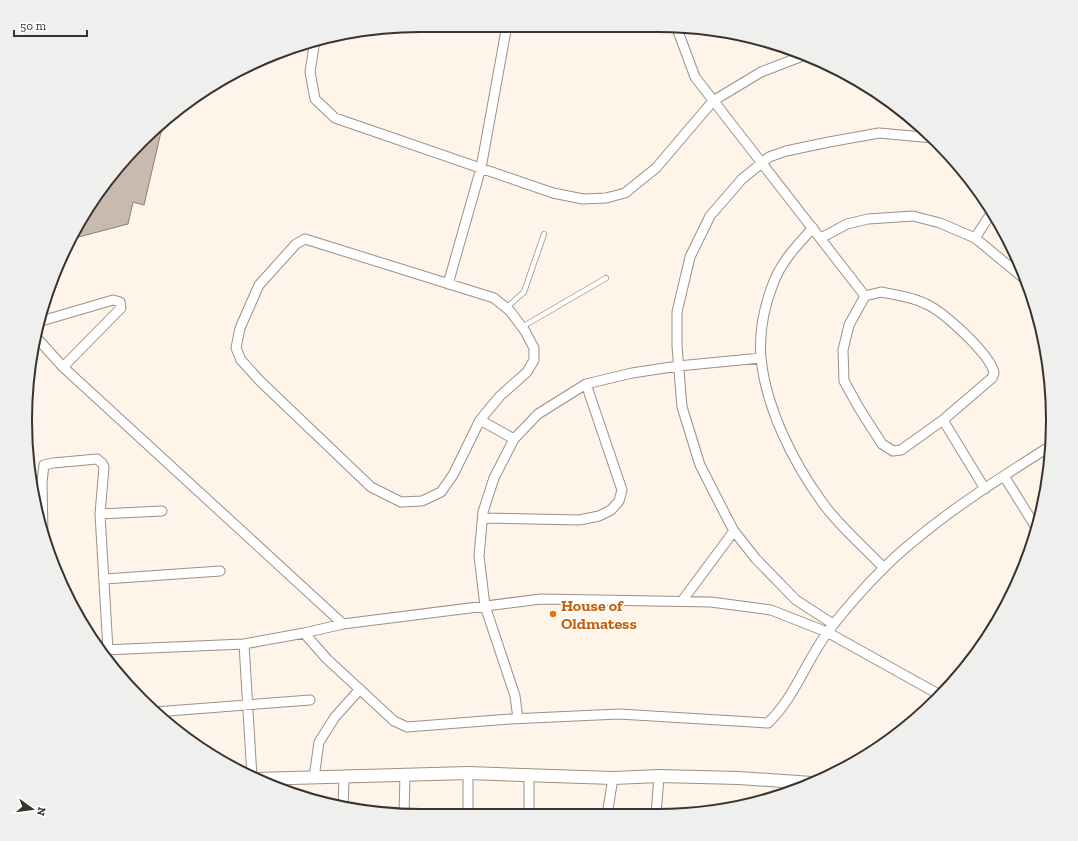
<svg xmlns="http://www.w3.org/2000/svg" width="1078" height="841" viewBox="0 0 1078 841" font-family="'Zilla Slab',serif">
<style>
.building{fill:#c8baae;stroke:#8b7e73}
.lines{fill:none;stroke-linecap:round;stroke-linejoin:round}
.service-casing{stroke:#9c9184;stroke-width:6}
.minor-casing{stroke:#9c9184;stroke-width:11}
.tertiary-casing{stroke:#9c9184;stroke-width:14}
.service{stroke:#fff;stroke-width:4.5}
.minor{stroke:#fff;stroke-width:9}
.tertiary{stroke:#fff;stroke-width:12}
.food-dot{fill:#e8710a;stroke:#fff;stroke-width:1.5}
.labels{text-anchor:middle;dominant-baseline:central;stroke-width:3.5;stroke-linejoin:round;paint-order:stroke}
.food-label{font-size:16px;font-weight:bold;fill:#c56008;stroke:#fff;text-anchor:start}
.rim{fill:none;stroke:#38332e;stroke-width:2}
</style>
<rect width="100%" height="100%" fill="#fef4e9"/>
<path class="building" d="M154,131L161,132L144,205L133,202L128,224L71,239L78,223L141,141Z"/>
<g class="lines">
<defs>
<path id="service" d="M506,308L524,292L544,234
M522,327L606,278"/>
<path id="minor" d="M676,26L695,77L865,296
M315,40L310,72L315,99L335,118L553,193L583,199L606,198L625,193L656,168L713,101L761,72L805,55
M813,228C797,245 781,262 773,284C764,307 759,334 761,358C766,408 793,462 822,502C838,525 864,547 884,568
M821,238L847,224L868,219L913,216L940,223L975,238L1026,280
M975,238L992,212
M305,239L494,298L510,311L525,331L534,348V360L527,372L500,396L480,420L453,475L441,492L422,501L401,502L371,487L260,381L241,360L236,348L240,328L259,285L296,244Z
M448,284L481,168L507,25
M881,292C896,295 913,297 926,304C944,312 991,355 994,373L992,378L943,420L901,450L893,451L882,444L859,408L844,381L843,350L849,325L865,296Z
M38,322L113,300L120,302L121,308L63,367
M36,337L63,367L343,624
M480,420L514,439
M943,420L985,489
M1004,476L1037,529
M100,514L162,511
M483,518L579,520L599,516L611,510L619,501L622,490L586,384
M43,534L42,482L44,465L53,463L97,459L102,463L104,467L100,514L108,650
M105,579L220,571
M682,601L734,531
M833,624L796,600L756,559L734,531L725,514L700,465L682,407L677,346V312L690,257L710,216L742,179L769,157L786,151L829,142L879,133L933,138
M304,633L327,659L394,721L407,727L510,719L619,714L768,723C797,695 808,655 833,625C857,595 885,564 915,540C958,504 1005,475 1052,445
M244,644L252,777
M103,650L244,644L304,633L343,624L541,599L711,602L771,610L827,632L940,695
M155,712L310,700
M518,719L515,696L485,606L479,556L483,512L494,478L514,439L538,414L586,384L632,373L678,366L761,358
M314,778L319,742L335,717L360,689
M281,789V779
M343,808L344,778
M404,814L405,775
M607,815L613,778
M656,815L659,776
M468,816V773
M529,816V774"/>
<path id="tertiary" d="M256,779L468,773L613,778L659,776L739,778L812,783"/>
</defs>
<use href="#service" class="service-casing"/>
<use href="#minor" class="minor-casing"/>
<use href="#tertiary" class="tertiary-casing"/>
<use href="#service" class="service"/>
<use href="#minor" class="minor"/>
<use href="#tertiary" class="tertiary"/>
</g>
<circle class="food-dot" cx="553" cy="614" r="4"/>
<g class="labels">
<g class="food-label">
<text x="561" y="605">House of<tspan x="561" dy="18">Oldmatess</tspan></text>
</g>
</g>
<path d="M0 0H1078V841H0ZM420 32H658A388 388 0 0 1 1046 420V421A388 388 0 0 1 658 809H420A388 388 0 0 1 32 421V420A388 388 0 0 1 420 32Z" fill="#efefee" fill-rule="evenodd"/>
<path class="rim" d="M420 32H658A388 388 0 0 1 1046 420V421A388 388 0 0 1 658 809H420A388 388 0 0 1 32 421V420A388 388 0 0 1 420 32Z"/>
<g transform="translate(32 809) rotate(104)" stroke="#ffffff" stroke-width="3" paint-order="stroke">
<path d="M0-3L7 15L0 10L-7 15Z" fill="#38332e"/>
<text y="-6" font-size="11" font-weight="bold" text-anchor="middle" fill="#38332e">N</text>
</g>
<path d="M14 30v6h73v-6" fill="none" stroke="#38332e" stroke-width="2"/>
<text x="20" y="30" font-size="12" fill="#38332e" stroke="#ffffff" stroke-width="3" paint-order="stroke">50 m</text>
</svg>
